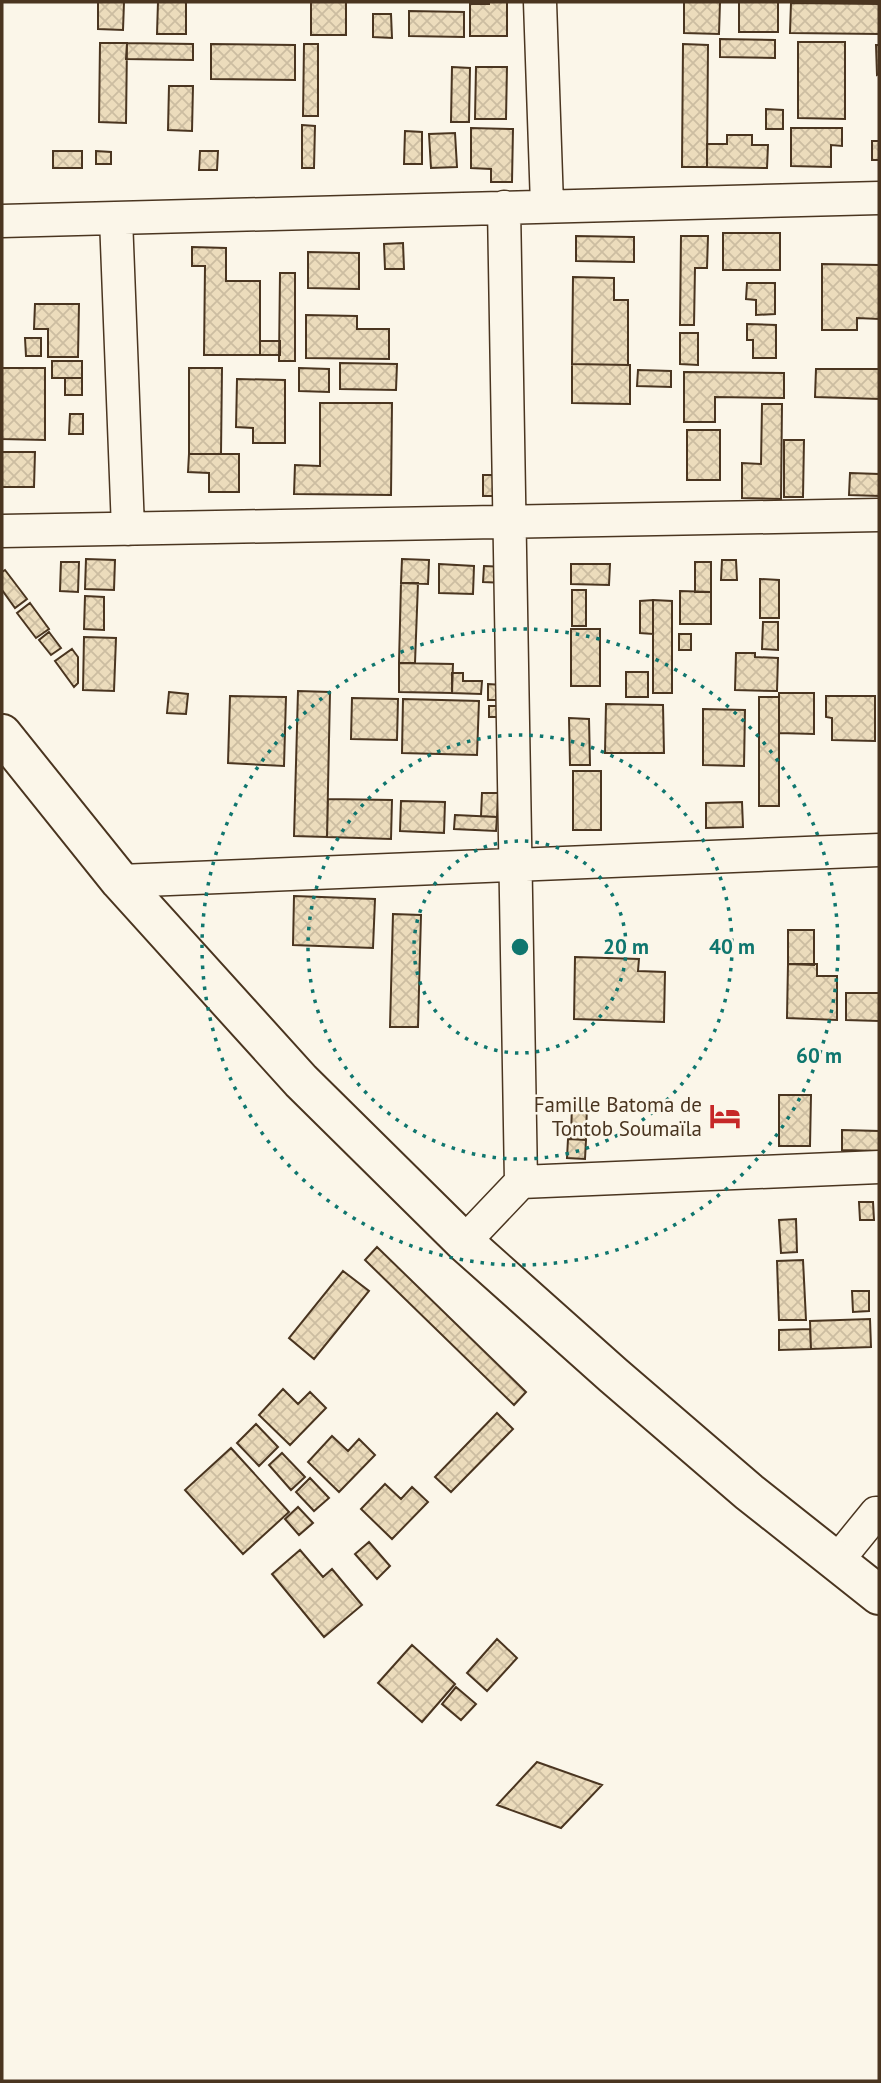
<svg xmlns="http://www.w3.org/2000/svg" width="881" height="2083" viewBox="0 0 881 2083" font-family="'PT Sans',sans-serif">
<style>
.building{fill:url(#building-cross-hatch);stroke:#4a3520;stroke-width:2}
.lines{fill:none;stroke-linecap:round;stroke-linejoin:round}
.street-casing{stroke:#4a3520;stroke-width:35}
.secondary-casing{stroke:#4a3520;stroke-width:42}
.street{stroke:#fbf6e9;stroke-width:32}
.secondary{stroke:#fbf6e9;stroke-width:38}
.ring{fill:none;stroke:#0f766e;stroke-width:3.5;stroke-dasharray:3.5 7}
.labels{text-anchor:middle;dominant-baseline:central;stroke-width:5;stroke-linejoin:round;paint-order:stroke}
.poi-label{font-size:21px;fill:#4a3520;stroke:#fbf6e9;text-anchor:end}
.centre{fill:#0f766e;stroke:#fbf6e9;stroke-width:3.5}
.ring-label{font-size:21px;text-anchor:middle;font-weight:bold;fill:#0f766e;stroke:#fbf6e9;stroke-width:5;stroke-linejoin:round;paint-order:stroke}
</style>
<defs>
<pattern id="building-cross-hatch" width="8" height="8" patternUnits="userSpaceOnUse" patternTransform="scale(1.75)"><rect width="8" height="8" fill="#ecdcbc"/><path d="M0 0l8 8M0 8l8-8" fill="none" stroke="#ccbda1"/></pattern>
</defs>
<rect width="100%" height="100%" fill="#fbf6e9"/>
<path class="building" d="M98,2H124L123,30L98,29Z
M158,2H186V34H157Z
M311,2H346V35H311Z
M489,2H507V36H470V4H489Z
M684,2H720L719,34L684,33Z
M739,2H778V32H739Z
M791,3L879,4V34L790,33Z
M409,11L464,12V37L409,36Z
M373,14H391L392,38L373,37Z
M720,39L775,40V58L720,57Z
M798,42H845V119L798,118Z
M100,43H127L126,123L99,122Z
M127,43L193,44V60L126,59Z
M211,44L295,45V80L211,79Z
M304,44H318V116H303Z
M683,44L708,45L707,167H682Z
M876,45H879V74L877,75Z
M452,67L470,68L469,122H451Z
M476,67H507L506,119H475Z
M169,86H193L192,131L168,130Z
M766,109L783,110V129H766Z
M302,125L315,126L314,168H302Z
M471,128L513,129L512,182H491V169L471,168Z
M791,128H842V146L831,145V167L791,166Z
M405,131L422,132V164H404Z
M455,133L457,167L431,168L429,134Z
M727,135H752V145H768L767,168L707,167V144H727Z
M872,141H879V160H872Z
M53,151H82V168H53Z
M96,151L111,152V164H96Z
M200,151H218L217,170H199Z
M723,233H780V270H723Z
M576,236L634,237V262L576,261Z
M681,236H708L707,268H695L694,325H680Z
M403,243L404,269H385L384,244Z
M192,247L226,248V281H260V355H204L205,266H192Z
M308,252L359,253V289L308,288Z
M822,264L879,265V319L857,318V330H822Z
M280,273H295V361H279Z
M573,277L614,278V300H628V365L572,364Z
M747,283H775V314L756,315V300L746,299Z
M35,304H79L78,357H48V329H34Z
M306,315L357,316V329H389V359L306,358Z
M747,324L776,325V358H753V340H747Z
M680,333H698V365L680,364Z
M25,338H41V356H26Z
M260,341H280V355H260Z
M52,361H82V378H52Z
M340,363L397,364L396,390L340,389Z
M572,364L630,365V404L572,403Z
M2,368H45V440L2,439Z
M189,368H222L221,454H189Z
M299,368L329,369V392L299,391Z
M816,369H879V399L815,397Z
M638,370L671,371V387L637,386Z
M684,372L784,373V398L715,397V422H684Z
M65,378H82V395H65Z
M237,379L285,380V443H253V428L236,427Z
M320,403H392L391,495L294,494L295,465L320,466Z
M762,404H782L781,499L742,498V463L761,464Z
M70,414H83V434H69Z
M687,430H720V480H687Z
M784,440H804L803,497H784Z
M2,452H35L34,487H2Z
M189,454H239V492H209V473L188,472Z
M850,473L879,474V496L849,495Z
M483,475H499L498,496H483Z
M86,559L115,560L114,590L85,589Z
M402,559L429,560L428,584L401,583Z
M722,560H736L737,580H721Z
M61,562H79L78,592L60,591Z
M695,562H711V592H695Z
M439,564L474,566L473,594L439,593Z
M571,564H610L609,585L571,584Z
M484,566L506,567V583L483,582Z
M5,570L27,599L15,608L2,590V572Z
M760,579L779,580V618H760Z
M401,583H418L415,663H399Z
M572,590H586V626H572Z
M680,591L711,592V624H680Z
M85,596L104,597V630L84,629Z
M653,600L672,601V693H653Z
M653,600V634L640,633V601Z
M30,603L49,629L36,638L17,613Z
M763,622H778V650L762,649Z
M571,629H600V686H571Z
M49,632L61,648L51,655L39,640Z
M679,634H691V650H679Z
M84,637L116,638L114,691L83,690Z
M72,649L78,657V683L74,687L55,661Z
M736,653H755V657L778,658L777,691L735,690Z
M399,663L453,664L452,693L399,692Z
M626,672H648V697H626Z
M452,673H463V681H482L481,694L452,693Z
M488,684L502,685V700H488Z
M298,691L330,692L327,837L294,836Z
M169,692L188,694L186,714L167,713Z
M779,693H814V734L779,733Z
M230,696L286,697L284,766L228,763Z
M826,696H875V741L832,740V718L826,717Z
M759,697H779V806H759Z
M352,698L398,699L397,740L351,739Z
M403,699L479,701L477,755L402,753Z
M606,704L663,705L664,753H605Z
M489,706H502V717H489Z
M703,709L745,710L744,766L703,765Z
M569,718L589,719L590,765H570Z
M573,771H601V830H573Z
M482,793H498L497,817L481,816Z
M328,799L392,800L391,839L327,837Z
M401,801L445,802L444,833L400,831Z
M742,802L743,827L706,828V803Z
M455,815L497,817L496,831L454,829Z
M294,896L375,899L373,948L293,945Z
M393,914L421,915L418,1027H390Z
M788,930H814V965L788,964Z
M575,957L639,959L638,971L665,972L664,1022L574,1019Z
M788,964H817V976H837V1020L787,1018Z
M846,993H879V1021L846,1020Z
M779,1095H811L810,1146H779Z
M572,1102L587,1103L586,1140L571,1139Z
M842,1130L879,1131V1151L842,1150Z
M568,1139L586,1140L585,1159L567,1158Z
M859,1202H873L874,1220H860Z
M796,1219L797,1252L781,1253L779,1220Z
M377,1247L526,1392L514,1405L365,1260Z
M803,1260L806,1320H779L777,1261Z
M343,1271L369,1291L314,1359L289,1338Z
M852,1291H869V1311L853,1312Z
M870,1319L871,1347L811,1349L810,1321Z
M810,1329L811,1349L779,1350V1330Z
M283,1389L298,1404L310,1392L326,1408L290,1445L259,1415Z
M497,1413L513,1429L451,1492L435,1477Z
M256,1424L278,1447L259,1466L237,1443Z
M332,1436L348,1451L359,1439L375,1455L339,1492L308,1462Z
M231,1448L289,1512L243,1554L185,1490Z
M282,1453L305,1477L291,1490L269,1465Z
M310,1478L329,1498L314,1511L296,1492Z
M385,1484L401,1499L412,1487L428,1502L392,1539L361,1509Z
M298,1507L313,1523L299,1535L285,1519Z
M369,1542L390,1566L377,1579L355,1554Z
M300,1550L323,1577L332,1569L362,1605L324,1637L272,1574Z
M497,1639L517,1658L487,1691L467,1673Z
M412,1645L455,1684L422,1722L378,1683Z
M456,1687L476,1704L461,1720L442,1704Z
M537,1762L602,1785L561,1828L497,1805Z"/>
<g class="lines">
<defs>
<path id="street" d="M540,2L547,205
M116,218L128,529
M2,221L879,198
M2,531L879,515
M120,881L879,850
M521,1182L879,1167
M464,1242L521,1182L504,207
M837,1561L876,1513H879"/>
<path id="secondary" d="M2,734L120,881L301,1081L464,1242L613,1375L749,1492L879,1595"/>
</defs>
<use href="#street" class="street-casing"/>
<use href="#secondary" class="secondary-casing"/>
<use href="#street" class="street"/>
<use href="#secondary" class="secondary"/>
</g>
<g class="ring">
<circle cx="520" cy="947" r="106"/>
<circle cx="520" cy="947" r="212"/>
<circle cx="520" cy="947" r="318"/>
</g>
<defs>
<symbol id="hotel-bare" viewBox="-9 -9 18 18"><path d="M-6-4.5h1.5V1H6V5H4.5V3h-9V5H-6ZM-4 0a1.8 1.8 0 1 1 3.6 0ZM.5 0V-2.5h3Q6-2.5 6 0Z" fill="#c62828" stroke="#fbf6e9" stroke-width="2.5" paint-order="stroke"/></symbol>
</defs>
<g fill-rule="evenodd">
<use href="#hotel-bare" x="703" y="1094" width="44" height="44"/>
</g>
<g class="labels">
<g class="poi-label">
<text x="702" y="1104">Famille Batoma de<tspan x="702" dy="24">Tontob Soumaïla</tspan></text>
</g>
</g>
<circle cx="520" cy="947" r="10" class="centre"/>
<g class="ring-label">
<text x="626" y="954">20 m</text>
<text x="732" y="954">40 m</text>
<text x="819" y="1063">60 m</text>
</g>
<rect width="881" height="2083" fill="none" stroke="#4a3520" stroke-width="7"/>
</svg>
